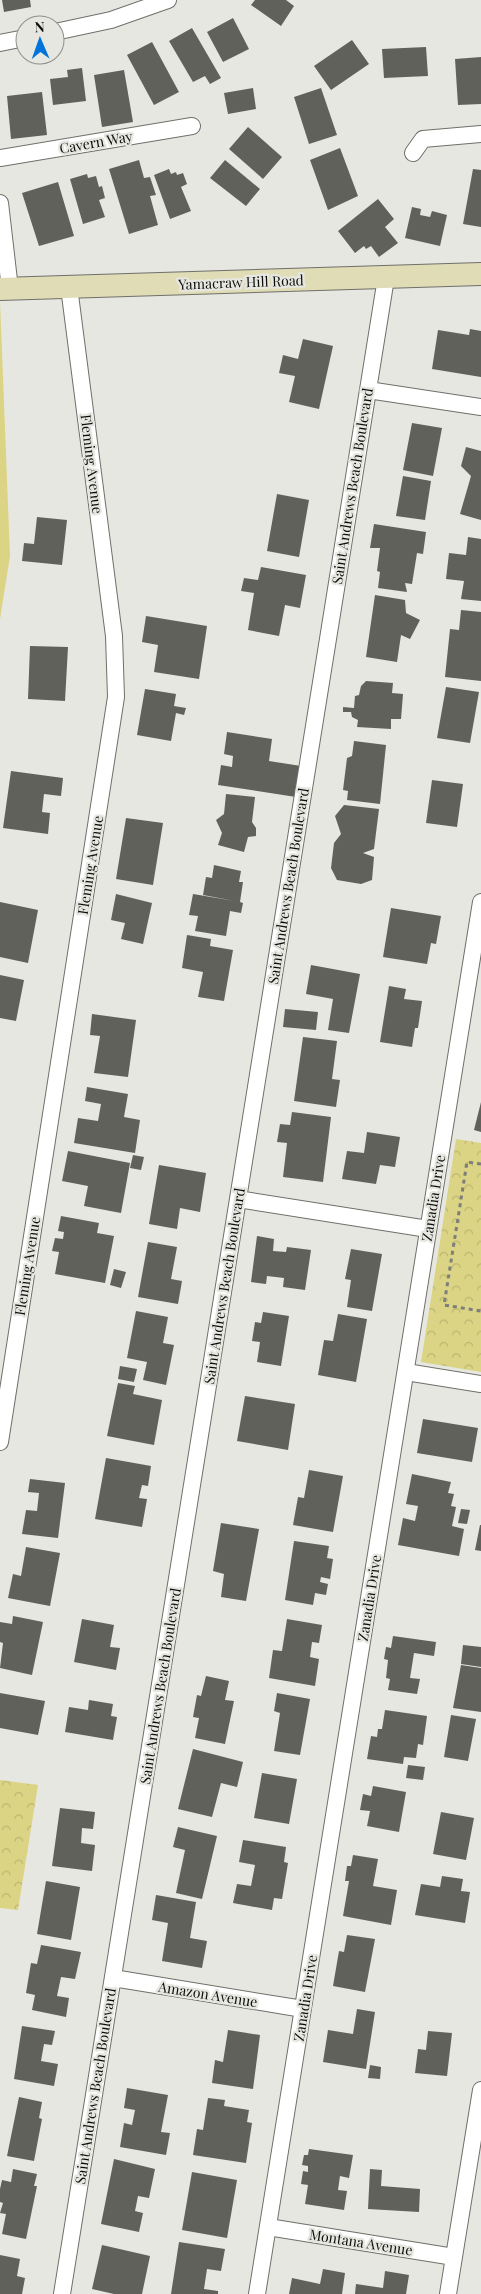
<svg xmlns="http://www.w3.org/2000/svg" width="481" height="2294" viewBox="0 0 481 2294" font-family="'Playfair Display',serif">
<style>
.green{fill:#dbd484}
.park{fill:url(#park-crowns)}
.building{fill:#61615c}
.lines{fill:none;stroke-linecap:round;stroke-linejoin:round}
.street-casing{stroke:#706f6a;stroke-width:18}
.secondary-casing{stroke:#706f6a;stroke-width:24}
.path{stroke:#7e7e7a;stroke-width:3;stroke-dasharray:4 4;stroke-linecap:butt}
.street{stroke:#fff;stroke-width:16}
.secondary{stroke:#dfdcb6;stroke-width:22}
.labels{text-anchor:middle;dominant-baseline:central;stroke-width:4.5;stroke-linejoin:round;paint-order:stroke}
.street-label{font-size:14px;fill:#0d0d0b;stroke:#e7e7e1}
</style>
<defs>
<pattern id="park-crowns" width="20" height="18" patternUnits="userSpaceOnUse" patternTransform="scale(1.25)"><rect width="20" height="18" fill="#dbd484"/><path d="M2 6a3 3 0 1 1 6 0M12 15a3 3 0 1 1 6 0" fill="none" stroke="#bbb571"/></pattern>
</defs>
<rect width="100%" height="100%" fill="#e7e7e1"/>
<path class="green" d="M0,301L10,556L0,619Z"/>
<path class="park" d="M456,1139L481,1143V1372L421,1362Z
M0,1780L38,1785L18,1910L0,1908Z"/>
<path class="building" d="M2,0H30L31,7L4,12Z
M255,0H286L294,6L281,26L251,5Z
M233,18L249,49L223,62L207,32Z
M192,28L221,78L210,84L205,76L193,82L169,41Z
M352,40L369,64L331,90L314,66Z
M152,42L179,92L154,105L127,55Z
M426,47L428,76L384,78L382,49Z
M481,57V104L458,105L455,59Z
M82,68L86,101L53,105L50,79L68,77L67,70Z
M124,70L133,122L102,127L94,75Z
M253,88L256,109L228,114L224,93Z
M321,88L337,135L309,144L294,97Z
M42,92L47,135L11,139L7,96Z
M248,127L282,157L263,179L229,149Z
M340,148L358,196L328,210L310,160Z
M139,160L144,178L150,177L156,195L150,196L158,225L129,234L109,169Z
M225,160L260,189L246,206L210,178Z
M169,169L171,174L176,172L177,175L183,173L187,184L181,187L191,211L170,219L154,175Z
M473,169L481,170V227L463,224Z
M87,174L88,178L96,176L99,187L102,186L105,198L99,200L105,217L83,224L70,179Z
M58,182L74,236L39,246L22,193Z
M378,199L394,219L385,227L398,243L379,257L371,246L366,249L364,246L355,253L338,231Z
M412,207L421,209L420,215L430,217L432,211L447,215L440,246L405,238Z
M470,329L481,331V377L432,369L438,330L469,335Z
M303,339L333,346L319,409L289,402L295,376L279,373L283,355L298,359Z
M412,423L442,428L433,476L403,470Z
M466,447L481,451V520L460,514L471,476L461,466Z
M403,476L431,481L425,520L396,516Z
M277,494L309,500L299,557L267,551Z
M37,517L67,520L62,565L22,561L24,543L34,544Z
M374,524L426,532L423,554L417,553L412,584L405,583L407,592L378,588L380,572L377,571L380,548H370Z
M468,537L481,539V601L461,599L464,581L446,579L449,553L466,555Z
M261,567L306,575L300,608L285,605L279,636L248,630L254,593L241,591L244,578L258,580Z
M375,595L405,600L406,613L420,620L410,639L401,635L397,662L366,657Z
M461,610L481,612V681L445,677L450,629L459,630Z
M146,616L207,626L199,679L154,672L158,645L142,642Z
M30,646L68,647L65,701L28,699Z
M366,681L393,683L392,693L403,694L401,719H391V729L357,727L358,720L352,717L351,712H343V707L354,708L355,696L359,695L361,686Z
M446,687L479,692L470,743L437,738Z
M145,689L176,694L174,706L186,708L184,715L176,713L171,741L137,735Z
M227,732L272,739L269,761L301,766L296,797L218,785L221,765L232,767L233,756L224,754Z
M354,741L386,745L380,804L347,800L348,791L343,790L347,758L352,756Z
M11,771L63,778L61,796L44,794L42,812L50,813L48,834L3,828Z
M432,780L463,784L457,827L426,823Z
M226,794L255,797L252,822L256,828V836L248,837L244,852L218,845L222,833L216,820L224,814Z
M344,805L379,809L374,849L363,853L374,857L372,880L361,884L337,880L331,868L334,843L341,834L335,816Z
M126,818L163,823L153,885L116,879Z
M214,865L241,871L239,882H243L240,902L243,903L241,913L230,911L226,936L195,931L198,916L189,915L193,894L235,901L203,895L206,877L212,878Z
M116,894L152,903L143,944L121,939L125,923L111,920Z
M0,902L38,910L28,963L0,957Z
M391,908L441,916L436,944L431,943L427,964L383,957Z
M187,935L211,939L210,946L233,950L224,1001L198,997L203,972L182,968Z
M311,965L360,974L349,1033L328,1030L333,999L306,994Z
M0,975L24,980L16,1021L0,1018Z
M389,986L406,989L404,999L422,1001L418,1028H415L412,1047L380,1042Z
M285,1009L318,1012L316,1030L283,1027Z
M92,1014L136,1020L128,1077L94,1073L100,1036L90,1035Z
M303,1037L337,1041L332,1079L340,1080L336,1107L294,1101Z
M87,1087L128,1094L124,1117L140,1120L135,1153L74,1143L78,1118L98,1121L101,1104L85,1101Z
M481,1102V1132L474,1130Z
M292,1112L331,1117L323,1182L283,1177L287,1143L277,1142L280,1124L290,1125Z
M367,1132L400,1137L395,1167L380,1165L376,1184L342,1179L347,1151L364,1153Z
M68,1151L130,1163L121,1213L84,1206L88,1186L62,1181Z
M133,1155L144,1157L141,1170L130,1168Z
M159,1165L206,1173L200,1212L180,1208L177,1229L149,1224Z
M61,1216L99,1223L97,1233L114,1236L105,1283L55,1274L59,1252L52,1251L55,1238L63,1239L64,1232L58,1231Z
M257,1236L274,1239L273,1251L286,1252L287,1247L311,1250L305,1290L283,1287L284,1278L267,1276L266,1284L251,1282Z
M148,1242L177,1247L171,1279L182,1281L178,1304L138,1297Z
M351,1249L382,1254L372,1311L347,1307L351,1280L345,1279Z
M114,1269L126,1272L121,1288L110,1285Z
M136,1311L168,1317L163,1343L174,1345L166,1385L143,1380L147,1362L127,1358Z
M263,1312L289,1316L281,1366L257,1362L260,1342L252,1341L255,1322L261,1323Z
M338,1314L367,1319L356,1382L318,1375L324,1340L333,1341Z
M120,1366L137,1369L134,1382L118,1379Z
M118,1383L135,1386L133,1394L162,1400L154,1445L107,1436Z
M245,1396L295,1404L288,1450L237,1441Z
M423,1419L478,1428L472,1462L417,1453Z
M106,1458L151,1466L148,1486L142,1485L139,1498L147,1499L142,1527L95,1519Z
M309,1470L343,1476L333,1532L293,1525L298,1497L304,1498Z
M412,1474L451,1482L448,1493L454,1494L451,1506L456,1507L452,1526L464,1529L459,1556L398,1545L403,1518L415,1521L418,1506L406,1504Z
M30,1479L65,1483L58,1538L22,1534L26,1510L37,1511L39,1493L28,1492Z
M461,1509L470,1510L467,1524L458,1523Z
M221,1523L259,1529L246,1601L221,1597L224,1574L213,1571Z
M480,1525H481V1551L475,1550Z
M294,1541L329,1546L327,1558L333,1559L330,1579L321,1577L320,1582L328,1584L326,1595L315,1593L313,1605L285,1600Z
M26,1547L60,1553L50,1606L8,1598L13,1574L21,1576Z
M13,1616L43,1622L32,1675L0,1668L3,1643L0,1642V1622L12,1624Z
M82,1619L114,1625L110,1647L120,1648L116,1670L74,1662Z
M287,1619L322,1625L319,1643L312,1642L310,1657L319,1659L315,1686L269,1678L273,1650L282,1651Z
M393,1636L436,1642L434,1656L414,1653L410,1678L420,1679L417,1694L388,1690L390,1679L386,1678L388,1660L384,1659L386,1647L391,1648Z
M463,1645L481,1647V1667L461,1664Z
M461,1665L481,1668V1712L453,1708Z
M206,1676L229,1681L225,1700L234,1701L225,1744L195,1738L199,1718L193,1717L197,1695L201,1696Z
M0,1693L45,1701L38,1735L0,1728Z
M277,1693L310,1699L300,1755L274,1751L280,1713L274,1711Z
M89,1700L113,1704L111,1716L117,1717L113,1740L65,1732L69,1707L88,1710Z
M385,1710L427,1716L423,1745L418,1744L416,1758L404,1757L403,1764L367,1759L371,1736L377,1737L378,1729H382Z
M451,1715L476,1719L468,1761L444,1757Z
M193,1749L243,1762L237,1787L221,1783L212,1817L178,1809Z
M408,1765L425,1767L423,1780L406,1778Z
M262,1773L297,1779L289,1824L254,1818Z
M373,1786L406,1792L399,1832L367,1826L370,1811L360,1810L363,1794L371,1796Z
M60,1808L95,1812L93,1829L82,1828L81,1843L95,1845L92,1871L52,1866Z
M441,1812L474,1818L466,1860L433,1854Z
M178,1827L217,1836L202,1899L176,1893L185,1850L173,1847Z
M243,1840L286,1847L284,1862L288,1863L282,1899L274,1898L272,1910L233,1903L237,1884L251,1886L255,1865L239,1862Z
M353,1855L378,1859L373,1886L397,1890L391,1925L343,1916L349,1881H345L347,1866H351Z
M442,1876L463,1879L461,1891L470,1892L465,1923L415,1915L421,1884L440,1887Z
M46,1881L80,1887L71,1940L37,1934Z
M156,1895L196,1902L190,1938L207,1941L202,1968L162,1961L168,1923L152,1920Z
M347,1935L375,1939L365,1992L333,1986L339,1951L344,1952Z
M41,1945L81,1952L75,1979L61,1977L57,1996L69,1998L66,2017L32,2010L35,1995L26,1993L31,1963L37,1964Z
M357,2009L375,2012L366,2069L323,2062L328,2030L353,2034Z
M22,2026L55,2031L52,2045L44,2044L41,2061L58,2064L54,2086L14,2079Z
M228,2030L260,2035L253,2089L212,2083L215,2060L223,2062Z
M428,2031L452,2033L447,2076L415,2073L418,2049L426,2050Z
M370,2065L381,2067L380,2079L368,2078Z
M127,2088L168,2095L161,2132L170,2133L166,2155L120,2147L124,2123L132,2125L135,2110L124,2108Z
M19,2097L42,2102L39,2118L42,2119L34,2161L7,2156Z
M208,2098L225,2100L224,2106L249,2110L247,2122L252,2123L246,2163L193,2155L197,2129L203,2130Z
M309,2149L353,2155L349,2178L340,2176L338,2190L347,2191L344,2210L305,2204L308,2185L301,2184L303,2171L308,2172V2166L302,2165L304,2155H308Z
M114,2159L155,2169L149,2198L138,2196L135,2211L143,2213L139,2232L101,2224Z
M13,2169L37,2174L34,2186H37L26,2239L2,2234L6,2214L0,2213L3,2203L0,2202V2189L2,2180L11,2182Z
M370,2169L382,2170L381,2186L420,2189L419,2212L368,2209Z
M192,2172L237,2180L227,2238L182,2230Z
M179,2242L225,2249L221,2271L207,2269L204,2289L218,2291V2294H171Z
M102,2245L150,2256L142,2294H114L92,2289Z
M0,2255L20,2259L17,2276L25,2278L22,2294H0Z
M323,2269L345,2273L342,2294H289L292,2278L320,2284Z
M385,2271L409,2275L406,2294H355L356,2284L383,2288Z"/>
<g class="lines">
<defs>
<path id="street" d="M55,32L111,20L168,0
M0,43L25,38
M413,153L423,139L481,134
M0,158L192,126
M0,203L10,289
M368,390L481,407
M238,1199L428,1229
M406,1372L481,1384
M0,1442L116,697L114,636L69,287
M113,1978L303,2009
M268,2227L454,2257
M62,2294L386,278
M257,2294L481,902
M448,2294L481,2090"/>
<path id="secondary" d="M0,289L481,274"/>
</defs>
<use href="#street" class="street-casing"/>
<use href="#secondary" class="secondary-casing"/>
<path class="path" d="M481,1164L467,1162L444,1305L481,1311"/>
<use href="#street" class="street"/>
<use href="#secondary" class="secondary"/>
</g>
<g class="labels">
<g class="street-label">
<text transform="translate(96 142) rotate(-10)">Cavern Way</text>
<text transform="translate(241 282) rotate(-2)">Yamacraw Hill Road</text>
<text transform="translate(92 464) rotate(83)">Fleming Avenue</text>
<text transform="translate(352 486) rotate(-81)">Saint Andrews Beach Boulevard</text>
<text transform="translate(90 865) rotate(-81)">Fleming Avenue</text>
<text transform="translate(288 886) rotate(-81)">Saint Andrews Beach Boulevard</text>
<text transform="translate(433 1198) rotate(-81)">Zanadia Drive</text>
<text transform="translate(27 1266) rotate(-81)">Fleming Avenue</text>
<text transform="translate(224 1286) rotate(-81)">Saint Andrews Beach Boulevard</text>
<text transform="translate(369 1598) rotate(-81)">Zanadia Drive</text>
<text transform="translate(160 1686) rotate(-81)">Saint Andrews Beach Boulevard</text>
<text transform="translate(208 1994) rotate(9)">Amazon Avenue</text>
<text transform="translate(305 1998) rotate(-81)">Zanadia Drive</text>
<text transform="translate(95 2086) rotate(-81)">Saint Andrews Beach Boulevard</text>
<text transform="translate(361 2242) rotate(9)">Montana Avenue</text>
</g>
</g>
<g transform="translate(40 40) rotate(358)"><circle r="24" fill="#e7e7e1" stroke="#90908b"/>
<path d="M0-4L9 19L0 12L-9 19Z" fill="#0074db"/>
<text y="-8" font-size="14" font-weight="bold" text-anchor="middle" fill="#0d0d0b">N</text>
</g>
</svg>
